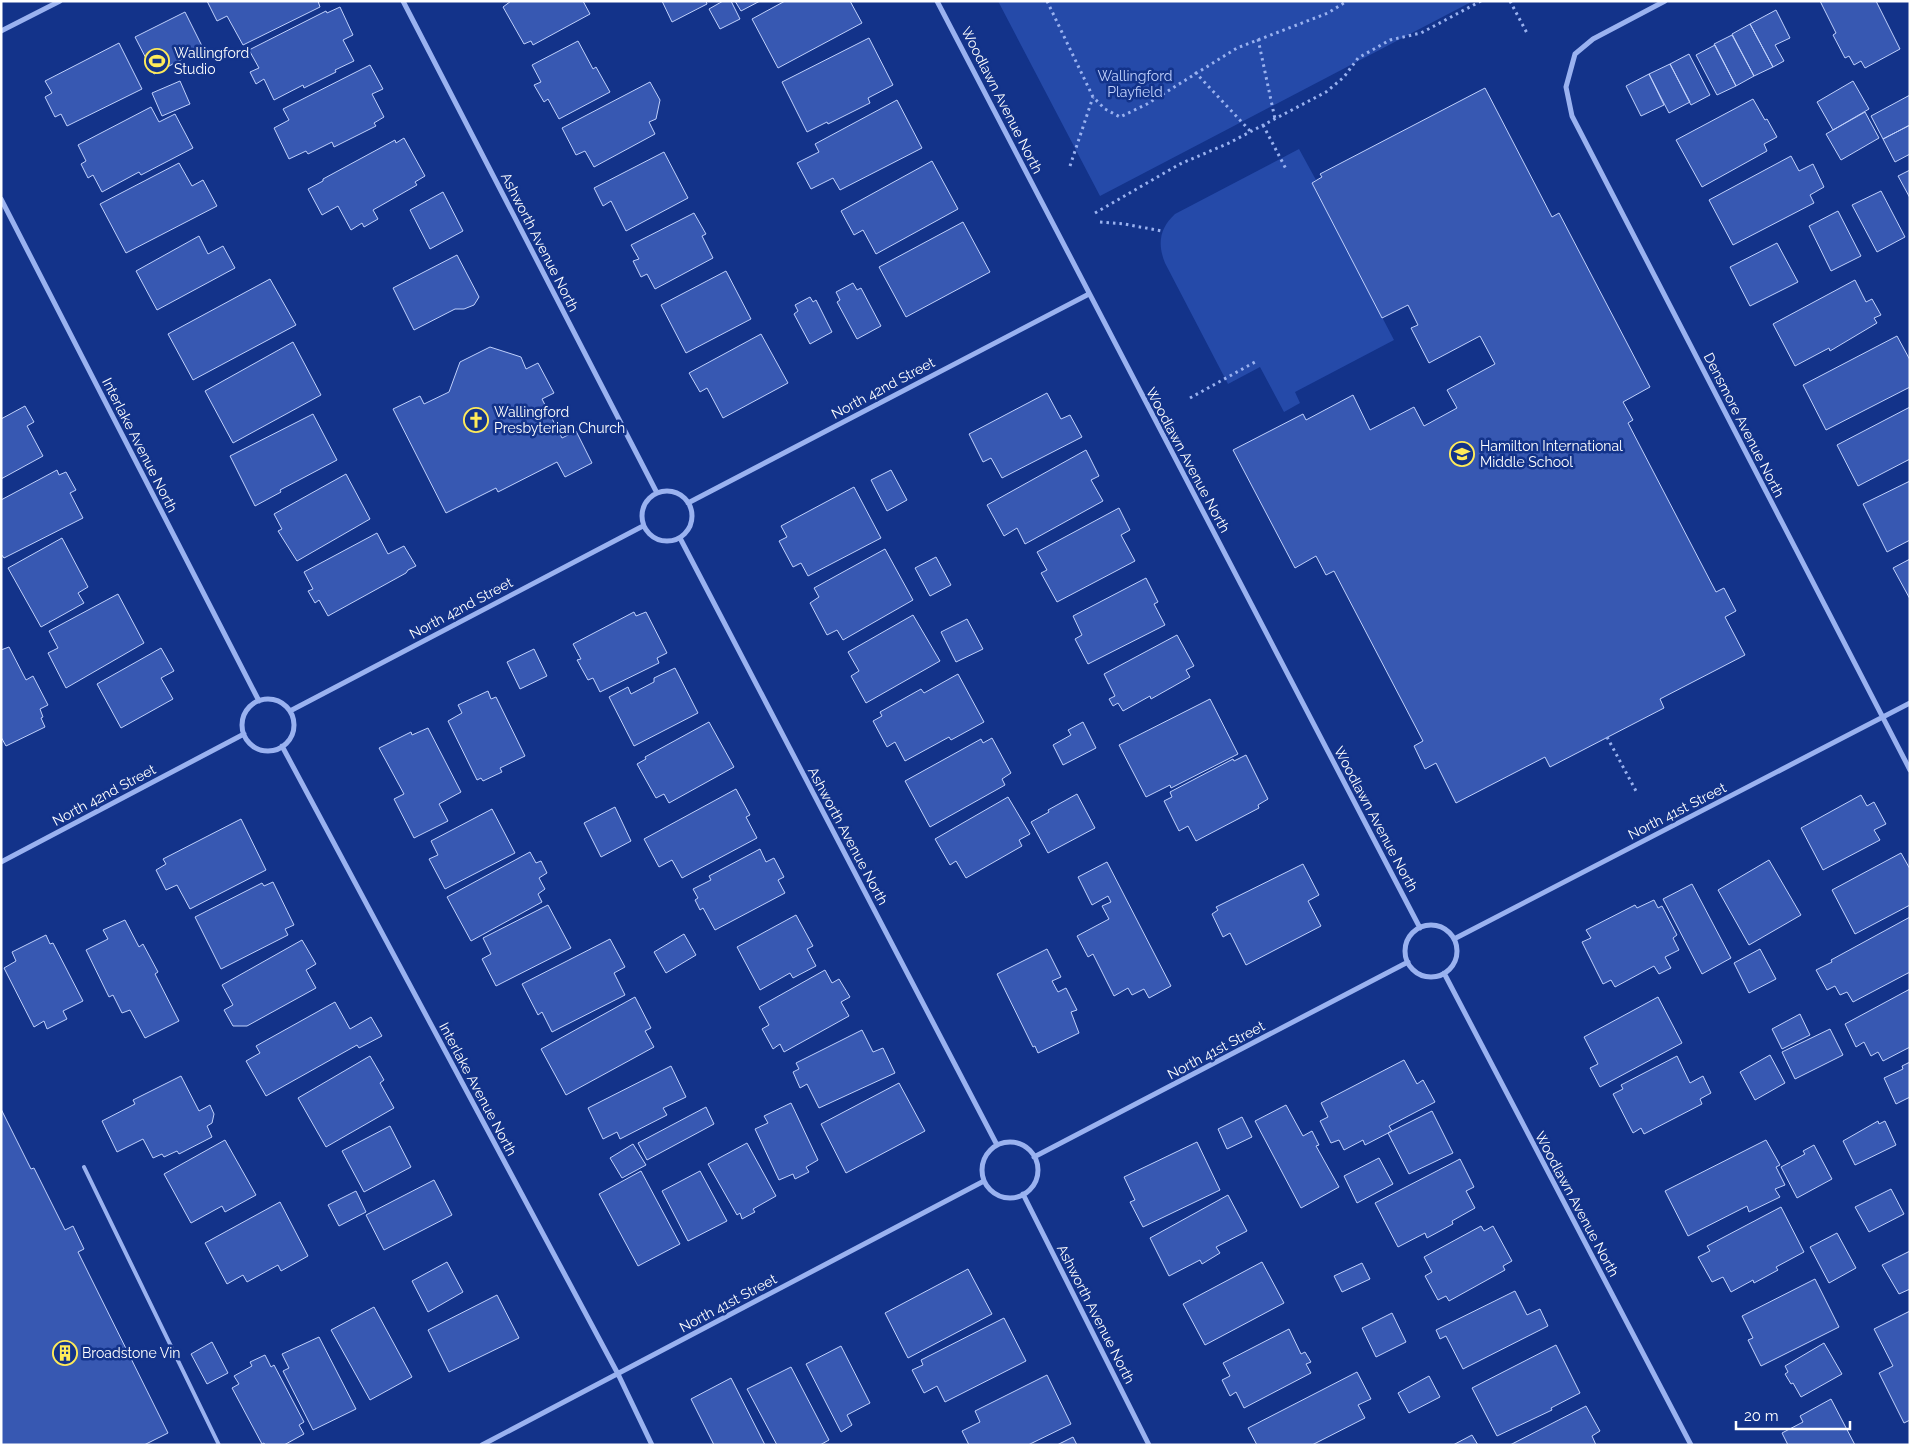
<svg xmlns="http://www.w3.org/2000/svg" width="1911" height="1446" viewBox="0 0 1911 1446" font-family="Raleway,sans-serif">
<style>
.green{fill:#254aa9}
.building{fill:#3758b2;stroke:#c0d1fc}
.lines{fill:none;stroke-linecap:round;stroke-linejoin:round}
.path{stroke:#9ab2f0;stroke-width:3;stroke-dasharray:2.5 4;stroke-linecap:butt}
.lane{stroke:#9ab2f0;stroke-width:4}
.street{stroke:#9ab2f0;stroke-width:5}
.labels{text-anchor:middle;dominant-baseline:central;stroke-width:5;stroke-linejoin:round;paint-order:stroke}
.poi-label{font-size:14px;fill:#fff;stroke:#13338a;text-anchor:start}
.park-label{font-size:14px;fill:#c0d1fc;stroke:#13338a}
.street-label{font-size:14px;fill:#fff;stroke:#13338a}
</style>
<rect width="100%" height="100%" fill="#13338a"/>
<path class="green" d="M998,1H1473L1100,196Z
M1299,149L1316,180L1312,183L1394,340L1295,392L1300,403L1284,412L1260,367L1228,384L1165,263C1157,243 1160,228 1175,214Z"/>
<path class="building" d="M207,1H318L320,7L243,45L227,16L217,21Z
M583,1L590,14L533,45L531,41L524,44L503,7L511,1Z
M662,1H706L707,4L672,22Z
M723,1H731L740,19L720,29L709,9Z
M735,1H760L741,11Z
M785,1H850L862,23L778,68L752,19Z
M1820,1H1876L1900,49L1865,68L1861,61L1854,65L1849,56L1845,58L1833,35L1836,33Z
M340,7L353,35L343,40L354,61L335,70L336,72L304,88L303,85L274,100L264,79L256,84L250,72L259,68L249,50L326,11L327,13Z
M1776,10L1790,38L1775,45L1784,61L1773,67L1750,24Z
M185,12L203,48L154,74L135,37Z
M1750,24L1773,67L1754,76L1732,34Z
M1732,35L1754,76L1736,86L1714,44Z
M869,38L893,85L868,98L870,103L828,124L827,122L807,132L782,82Z
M578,41L593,69L596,67L610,92L559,119L548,99L544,102L534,85L541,82L532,65Z
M119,43L142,89L67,126L61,114L55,117L45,97L52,93L45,81Z
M1715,45L1736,86L1717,95L1696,55Z
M1689,54L1710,95L1691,105L1670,64Z
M1670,64L1690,102L1669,113L1649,74Z
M370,65L383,89L372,94L384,117L374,123L376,126L334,147L332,142L308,154L306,151L289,159L274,128L289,120L283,109Z
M1649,74L1664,105L1641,116L1626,86Z
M180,81L190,104L162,116L152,93Z
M1853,81L1869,109L1833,130L1817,102Z
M650,82L660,100L656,119L649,122L655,134L594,167L585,151L576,155L562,128Z
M1485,88L1552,217L1559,213L1650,387L1623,402L1633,420L1628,423L1716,592L1724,588L1736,611L1725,617L1745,655L1660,699L1664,708L1550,767L1545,757L1456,803L1436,763L1425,769L1414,746L1423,741L1334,571L1326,575L1316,556L1295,568L1233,450L1303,414L1306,420L1353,395L1370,430L1414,407L1424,426L1457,408L1447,390L1495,364L1480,336L1429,363L1411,328L1418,325L1408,305L1382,318L1312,183L1322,177L1320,174Z
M1910,95V125L1883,139L1871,116Z
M1753,99L1765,120L1767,119L1777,137L1764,144L1767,151L1702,187L1676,140Z
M897,100L922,148L840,190L833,178L811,189L797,163L819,152L815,144Z
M151,107L159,122L175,114L193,148L141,175L139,172L102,192L93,175L88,178L81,164L86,161L78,145Z
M1865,112L1879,138L1841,160L1826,134Z
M1910,125V154L1895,162L1883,139Z
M404,138L425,176L415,182L417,185L373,210L378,219L364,227L362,223L351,230L338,206L322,215L308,189L323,181V179L395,140L396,143Z
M664,152L688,198L626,231L611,201L603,206L594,188Z
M1791,156L1799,171L1813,164L1824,187L1810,195L1814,203L1733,245L1709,200Z
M932,161L958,209L876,254L863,230L854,235L841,211Z
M179,163L192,186L203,180L217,206L126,253L100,204Z
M1910,170V198L1898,176Z
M1881,191L1905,237L1877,252L1852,205Z
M443,192L463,231L430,249L410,210Z
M1838,211L1861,256L1831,271L1809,226Z
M694,213L706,234L702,236L713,258L655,289L647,274L641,277L633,261L639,259L631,245Z
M963,222L990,272L906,317L879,267Z
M199,236L208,254L223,246L235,268L157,310L136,271Z
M1777,243L1798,282L1750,306L1730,267Z
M457,255L479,297L474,305L464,309H455L414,330L393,288Z
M726,271L751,319L686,353L661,305Z
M270,279L296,325L193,380L168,334Z
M1855,280L1866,302L1872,299L1881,315L1874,318L1877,323L1830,351L1829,348L1795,366L1773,324Z
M853,283L857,290L861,288L881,326L857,339L837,302L840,300L836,292Z
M810,297L813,302L816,300L832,332L810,344L794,314L798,311L795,305Z
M761,334L788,383L723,418L707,388L700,392L689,373Z
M1897,336L1910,360V387L1826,430L1803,385Z
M293,342L321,395L233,443L205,391Z
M490,347L521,357L526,369L538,363L554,393L542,399L562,438L576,431L592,463L565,477L557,462L498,492L496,488L446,513L393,409L420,396L424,404L449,392L460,362Z
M1047,393L1061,419L1070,415L1082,437L1002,478L991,458L983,462L969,434Z
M25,406L34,422L27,426L43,456L1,479V419Z
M1910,407V459L1858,486L1837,445Z
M313,414L337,460L280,490L281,492L255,506L230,456Z
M1086,450L1099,476L1091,480L1103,501L1025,544L1017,528L1004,536L987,505Z
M57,470L59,475L66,472L76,490L70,493L83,518L4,558L1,554V500Z
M891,470L907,500L887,511L871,480Z
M346,474L370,519L297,561L278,531L282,529L274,514Z
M1910,481V540L1887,552L1863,504Z
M854,487L881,538L808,576L801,563L793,567L779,541L787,537L781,526Z
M1119,508L1130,530L1121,535L1135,561L1057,602L1041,573L1047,570L1037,552Z
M377,533L388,554L404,546L416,566L408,570L406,573L328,616L319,600L315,603L308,591L313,589L304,572Z
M62,538L88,587L78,593L84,603L41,627L8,568Z
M885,549L913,600L843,640L837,630L827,635L810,603L819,597L814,588Z
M936,557L951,585L930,596L915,568Z
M1910,559V599L1893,568Z
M1146,578L1158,602L1154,604L1165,625L1088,664L1075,639L1082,635L1073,616Z
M118,594L144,643L66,688L48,653L58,648L49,631Z
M634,612L636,616L646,612L667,653L657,658L659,663L600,692L593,678L588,680L577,660L581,659L573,644Z
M913,615L940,661L866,703L851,676L859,671L848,652Z
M967,619L983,649L956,662L941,632Z
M1177,635L1194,666L1186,670L1190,677L1151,699L1150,696L1123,711L1118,703L1113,706L1109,699L1115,696L1104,674Z
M9,647L26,680L33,676L48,705L40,709L43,717L41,718L45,727L6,746L1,737V650Z
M161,648L174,671L161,678L173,699L121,728L97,684Z
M534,649L547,676L520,689L507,662Z
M675,668L698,713L634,746L609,697L628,687L631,694L654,682V678Z
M958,674L984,722L951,740L949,737L905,761L895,742L887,747L873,721L882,716L880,712L921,689L924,693Z
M488,691L491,699L496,697L525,756L500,768L502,772L483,781L481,778L477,780L448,721L462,713L458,705Z
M1210,699L1238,754L1171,788L1170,785L1146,797L1119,745Z
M709,722L734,767L669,803L664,794L656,798L637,764L646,759L645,757Z
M1083,722L1096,748L1063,765L1053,745L1071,735L1068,730Z
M428,728L461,792L439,804L448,821L414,838L394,799L404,794L379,748L411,732L412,735Z
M992,738L1011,773L1002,779L1005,785L930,827L905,781L981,739L983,743Z
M1246,755L1268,799L1258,805L1259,808L1196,841L1188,826L1179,831L1164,801L1172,797L1170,792L1233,759L1234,761Z
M736,789L750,815L746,817L757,838L682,878L672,860L659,867L644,839Z
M1077,794L1095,828L1048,853L1031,822L1049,812L1048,810Z
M1861,795L1867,806L1874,802L1886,824L1874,830L1880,840L1823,870L1801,828Z
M1008,797L1030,834L1019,840L1022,846L966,878L956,861L950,865L935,839Z
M615,807L631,841L601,857L584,823Z
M492,809L515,853L445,889L429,859L438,855L431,841Z
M241,819L266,870L190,909L177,885L166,890L156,870L166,864L163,859Z
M760,849L766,862L774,858L784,877L778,880L785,893L715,930L703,908L700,910L695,900L698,898L693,889L711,880L709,876Z
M530,852L536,863L541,861L547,873L539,878L545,889L538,894L542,902L471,941L447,897Z
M1901,853L1910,869V905L1855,934L1832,890Z
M1769,860L1801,915L1749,945L1718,890Z
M1107,862L1171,986L1149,998L1144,989L1132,995L1128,988L1114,996L1093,954L1088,957L1077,936L1109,919L1102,906L1111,902L1108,896L1092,905L1078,877Z
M1303,864L1319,895L1308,901L1321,926L1246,965L1230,933L1223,937L1212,914L1218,910L1216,907Z
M273,882L294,925L285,929L288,935L221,969L195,917L262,883L264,886Z
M1692,884L1731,958L1702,974L1663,899Z
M1654,900L1658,908L1662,906L1677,935L1673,938L1679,950L1665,957L1671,968L1659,974L1654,966L1615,987L1611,980L1603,984L1582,942L1591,938L1586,930L1635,905L1637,908Z
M548,905L571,948L496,986L482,959L491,954L483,938Z
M796,915L813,946L807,949L816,966L793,978L790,973L760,990L737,947Z
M1910,917V972L1853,1002L1847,992L1840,995L1835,986L1827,990L1816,970L1832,962L1831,960Z
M125,920L139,947L143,944L158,972L155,974L179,1021L145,1038L130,1010L122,1013L113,995L109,997L86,950L108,939L103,930Z
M684,934L696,955L666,973L654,952Z
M46,935L50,944L53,943L83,1001L63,1011L67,1019L47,1029L44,1021L34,1027L4,968L16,961L12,952Z
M610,939L625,967L614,973L625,995L552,1032L542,1012L538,1015L522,984Z
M302,940L316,964L306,970L316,988L247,1026H233L224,1010L233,1005L222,985Z
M1047,949L1061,977L1052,981L1058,992L1066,988L1077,1010L1071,1012L1079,1033L1038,1053L1035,1046L1033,1047L997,974Z
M1760,949L1776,979L1749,993L1734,963Z
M825,970L832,983L839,979L850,997L841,1002L849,1016L784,1052L780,1044L773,1049L762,1029L769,1025L759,1007Z
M1910,989V1047L1883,1061L1878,1052L1871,1056L1864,1042L1856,1047L1845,1024Z
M635,997L651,1028L645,1031L654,1047L566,1095L541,1049Z
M1658,997L1682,1043L1600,1087L1590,1068L1598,1064L1584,1037Z
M335,1002L350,1029L371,1017L382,1036L359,1048L357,1045L266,1096L246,1061L260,1053L256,1046Z
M1800,1014L1810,1035L1782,1049L1772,1029Z
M1830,1029L1843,1055L1795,1079L1782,1052Z
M862,1030L873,1052L883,1048L895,1073L819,1108L807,1084L800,1088L793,1072L799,1069L796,1063Z
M1770,1055L1785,1083L1755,1100L1740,1072Z
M370,1056L384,1080L380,1083L394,1108L326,1147L298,1098Z
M1677,1056L1690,1083L1703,1076L1711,1093L1700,1099L1702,1104L1644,1134L1641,1128L1633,1133L1613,1094L1623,1089L1621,1085Z
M1404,1060L1417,1084L1423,1080L1435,1102L1389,1126L1392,1131L1365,1145L1363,1140L1344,1150L1339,1140L1331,1143L1320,1121L1328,1117L1321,1103Z
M1910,1062V1097L1896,1104L1884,1078L1903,1069L1902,1066Z
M671,1066L686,1097L663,1108L667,1115L620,1139L617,1132L603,1139L588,1108Z
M181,1076L199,1111L210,1105L214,1114L212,1123L207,1126L212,1137L179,1154L177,1151L164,1157L162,1154L153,1158L143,1139L117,1152L102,1121L135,1104L133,1100Z
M899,1083L925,1131L846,1173L821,1124Z
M791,1103L818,1160L806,1167L809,1172L795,1179L793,1174L779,1180L755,1129L768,1123L764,1116Z
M1286,1105L1303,1136L1312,1131L1319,1145L1316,1146L1339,1187L1301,1208L1255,1121Z
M706,1107L714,1124L647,1160L638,1143Z
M1,1109L31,1169L34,1168L65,1230L73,1226L84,1249L78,1252L168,1433L144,1445H1Z
M1432,1111L1453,1153L1409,1174L1388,1133Z
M1242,1117L1252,1137L1227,1149L1218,1129Z
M1878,1121L1879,1124L1885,1121L1896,1145L1855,1165L1843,1141Z
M390,1126L411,1167L364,1192L342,1151Z
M225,1140L256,1195L225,1212L222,1206L191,1223L164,1174Z
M1766,1140L1780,1165L1776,1167L1785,1185L1775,1189L1780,1197L1749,1212L1747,1206L1688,1236L1665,1191Z
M1197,1142L1220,1190L1143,1227L1130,1202L1135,1200L1124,1177Z
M747,1143L776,1196L753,1209L755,1212L742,1219L740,1213L737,1215L708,1164Z
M633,1144L646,1165L622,1178L610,1158Z
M1814,1145L1832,1179L1797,1198L1781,1167L1805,1154L1803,1151Z
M1379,1158L1393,1184L1357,1203L1344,1176Z
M1460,1159L1474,1187L1466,1191L1475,1208L1452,1221L1453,1224L1427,1238L1425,1233L1398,1247L1375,1203Z
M641,1171L680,1244L638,1266L599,1194Z
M700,1171L727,1221L688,1241L662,1191Z
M434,1180L452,1215L384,1250L366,1215Z
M1891,1189L1904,1214L1869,1232L1855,1207Z
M356,1191L366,1212L339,1226L328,1205Z
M1228,1195L1247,1231L1216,1247L1220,1253L1202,1264L1200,1260L1169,1276L1150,1238Z
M280,1202L308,1256L281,1271L278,1265L247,1282L243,1275L227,1284L205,1243Z
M1781,1207L1804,1252L1776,1267L1778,1270L1754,1283L1753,1280L1731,1292L1723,1277L1712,1282L1698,1257L1710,1251L1707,1246Z
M1481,1226L1484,1231L1493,1226L1512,1261L1503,1266L1505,1270L1449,1301L1446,1296L1438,1300L1425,1276L1432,1272L1424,1257Z
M1837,1233L1856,1268L1829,1283L1810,1247Z
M1910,1251V1289L1899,1294L1882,1265Z
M447,1262L463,1292L428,1312L412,1281Z
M1262,1262L1284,1303L1205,1345L1183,1304Z
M1362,1263L1370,1279L1342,1292L1334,1276Z
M968,1269L992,1314L908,1358L885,1313Z
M1815,1279L1839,1327L1761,1366L1748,1340L1753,1338L1742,1316Z
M1515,1291L1527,1315L1540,1309L1548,1326L1463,1369L1446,1336L1440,1339L1436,1330Z
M497,1295L519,1338L449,1372L428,1330Z
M374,1307L412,1377L370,1400L331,1330Z
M1910,1311V1420L1904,1423L1879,1373L1893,1366L1874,1329Z
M1392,1313L1406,1342L1376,1357L1362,1328Z
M1004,1318L1026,1361L945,1402L937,1386L924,1393L912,1370L923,1365L921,1360Z
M1289,1329L1301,1354L1305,1352L1311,1362L1306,1364L1311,1373L1244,1408L1236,1392L1230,1396L1222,1380L1230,1376L1223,1363Z
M319,1337L356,1409L313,1430L283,1371L289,1368L282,1354Z
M212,1342L228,1373L207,1384L191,1354Z
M1824,1343L1842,1374L1801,1397L1793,1383L1791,1384L1785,1374L1788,1372L1785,1366Z
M1556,1345L1580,1393L1551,1408L1552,1410L1497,1436L1472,1388Z
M841,1346L870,1403L847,1415L852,1425L841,1432L806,1364Z
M265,1355L271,1367L274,1365L304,1422L299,1425L304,1434L284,1445H265L264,1443L262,1444L232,1388L239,1384L234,1376L252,1366L250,1362Z
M791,1367L829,1440L820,1445H777L747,1389Z
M1357,1372L1371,1399L1358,1405L1365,1418L1312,1445H1257L1248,1428Z
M1047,1375L1071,1424L1028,1445H969L962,1431L980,1422L975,1411Z
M1429,1376L1440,1397L1409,1413L1398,1393Z
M731,1378L765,1445H714L691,1399Z
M1831,1399L1855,1445H1788L1782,1433L1803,1422L1800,1416Z
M1586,1406L1600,1431L1592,1436L1596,1445H1510Z
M1472,1435L1478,1445H1453Z
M1073,1437L1077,1445H1057Z"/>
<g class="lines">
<path class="path" d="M1047,1L1093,97L1105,109L1120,117L1147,104L1237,48L1328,13L1347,1
M1510,1L1528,35
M1258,39L1275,119
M1195,72L1251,132
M1263,125L1286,169
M1070,166L1093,97
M1095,213L1180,164L1229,143L1326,92L1344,77L1358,58L1390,40L1421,33L1481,1
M1100,222L1124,224L1162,231
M1190,398L1255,362
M1607,737L1636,791"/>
<path class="lane" d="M84,1167L219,1445"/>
<path class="street" d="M403,1L657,493
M937,1L1420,928
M1665,1L1593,39L1575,54L1566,87L1572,116L1910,770
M1,31L60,1
M1,199L259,701
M642 516a25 25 0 1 1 50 0a25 25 0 1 1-50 0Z
M688,503L1089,294
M680,538L997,1145
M242 725a26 26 0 1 1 52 0a26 26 0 1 1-52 0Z
M290,711L643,526
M282,746L618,1374L652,1445
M1,862L244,734
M1405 951a26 26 0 1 1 52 0a26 26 0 1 1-52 0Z
M1454,939L1910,703
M1444,973L1691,1445
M982 1170a28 28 0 1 1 56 0a28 28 0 1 1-56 0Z
M1034,1157L1408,962
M1023,1194L1149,1445
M482,1445L984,1181"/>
</g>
<defs>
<symbol id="stadium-ring" viewBox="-11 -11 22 22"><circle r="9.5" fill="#13338a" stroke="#ffeb59" stroke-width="1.5"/><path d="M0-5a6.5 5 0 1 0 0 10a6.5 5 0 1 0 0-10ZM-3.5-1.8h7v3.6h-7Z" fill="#ffeb59"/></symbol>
<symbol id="church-ring" viewBox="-11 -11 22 22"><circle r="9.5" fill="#13338a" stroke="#ffeb59" stroke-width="1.5"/><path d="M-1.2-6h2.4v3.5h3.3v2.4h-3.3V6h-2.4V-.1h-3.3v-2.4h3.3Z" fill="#ffeb59"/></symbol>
<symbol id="school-ring" viewBox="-11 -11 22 22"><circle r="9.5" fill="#13338a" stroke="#ffeb59" stroke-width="1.5"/><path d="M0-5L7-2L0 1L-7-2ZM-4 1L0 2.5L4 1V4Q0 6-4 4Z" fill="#ffeb59"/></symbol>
<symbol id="building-ring" viewBox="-11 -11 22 22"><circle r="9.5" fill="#13338a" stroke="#ffeb59" stroke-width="1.5"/><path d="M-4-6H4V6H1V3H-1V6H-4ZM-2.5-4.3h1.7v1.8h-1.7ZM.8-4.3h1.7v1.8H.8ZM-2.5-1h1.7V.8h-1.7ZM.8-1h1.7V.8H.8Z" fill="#ffeb59"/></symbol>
</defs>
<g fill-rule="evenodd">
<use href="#stadium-ring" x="143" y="47" width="28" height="28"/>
<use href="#church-ring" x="462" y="406" width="28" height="28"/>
<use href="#school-ring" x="1448" y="440" width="28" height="28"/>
<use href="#building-ring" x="51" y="1339" width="28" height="28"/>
</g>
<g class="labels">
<g class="poi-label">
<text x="174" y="53">Wallingford<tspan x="174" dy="16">Studio</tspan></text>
<text x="494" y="412">Wallingford<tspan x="494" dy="16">Presbyterian Church</tspan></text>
<text x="1480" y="446">Hamilton International<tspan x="1480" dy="16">Middle School</tspan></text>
<text x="82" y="1353">Broadstone Vin</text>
</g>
<g class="park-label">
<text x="1135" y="76">Wallingford<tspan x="1135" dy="16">Playfield</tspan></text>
</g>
<g class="street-label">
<text transform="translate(1002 100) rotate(63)">Woodlawn Avenue North</text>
<text transform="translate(540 242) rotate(63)">Ashworth Avenue North</text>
<text transform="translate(883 388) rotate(-28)">North 42nd Street</text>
<text transform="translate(1744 425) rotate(63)">Densmore Avenue North</text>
<text transform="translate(140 445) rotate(63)">Interlake Avenue North</text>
<text transform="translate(1188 460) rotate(62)">Woodlawn Avenue North</text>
<text transform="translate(461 608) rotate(-28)">North 42nd Street</text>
<text transform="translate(104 795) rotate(-28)">North 42nd Street</text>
<text transform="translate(1677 811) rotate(-27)">North 41st Street</text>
<text transform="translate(1376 819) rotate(62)">Woodlawn Avenue North</text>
<text transform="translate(848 836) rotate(62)">Ashworth Avenue North</text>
<text transform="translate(1216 1050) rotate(-28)">North 41st Street</text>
<text transform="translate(478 1089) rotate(62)">Interlake Avenue North</text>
<text transform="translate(1577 1204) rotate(62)">Woodlawn Avenue North</text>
<text transform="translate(728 1303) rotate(-28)">North 41st Street</text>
<text transform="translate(1096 1314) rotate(63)">Ashworth Avenue North</text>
</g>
</g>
<rect width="1911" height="1446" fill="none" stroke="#ffffff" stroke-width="5"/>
<path d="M1736 1421v8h114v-8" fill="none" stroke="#ffffff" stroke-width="2.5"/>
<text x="1744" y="1421" font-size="15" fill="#ffffff" stroke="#13338a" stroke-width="4" paint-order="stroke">20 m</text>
</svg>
